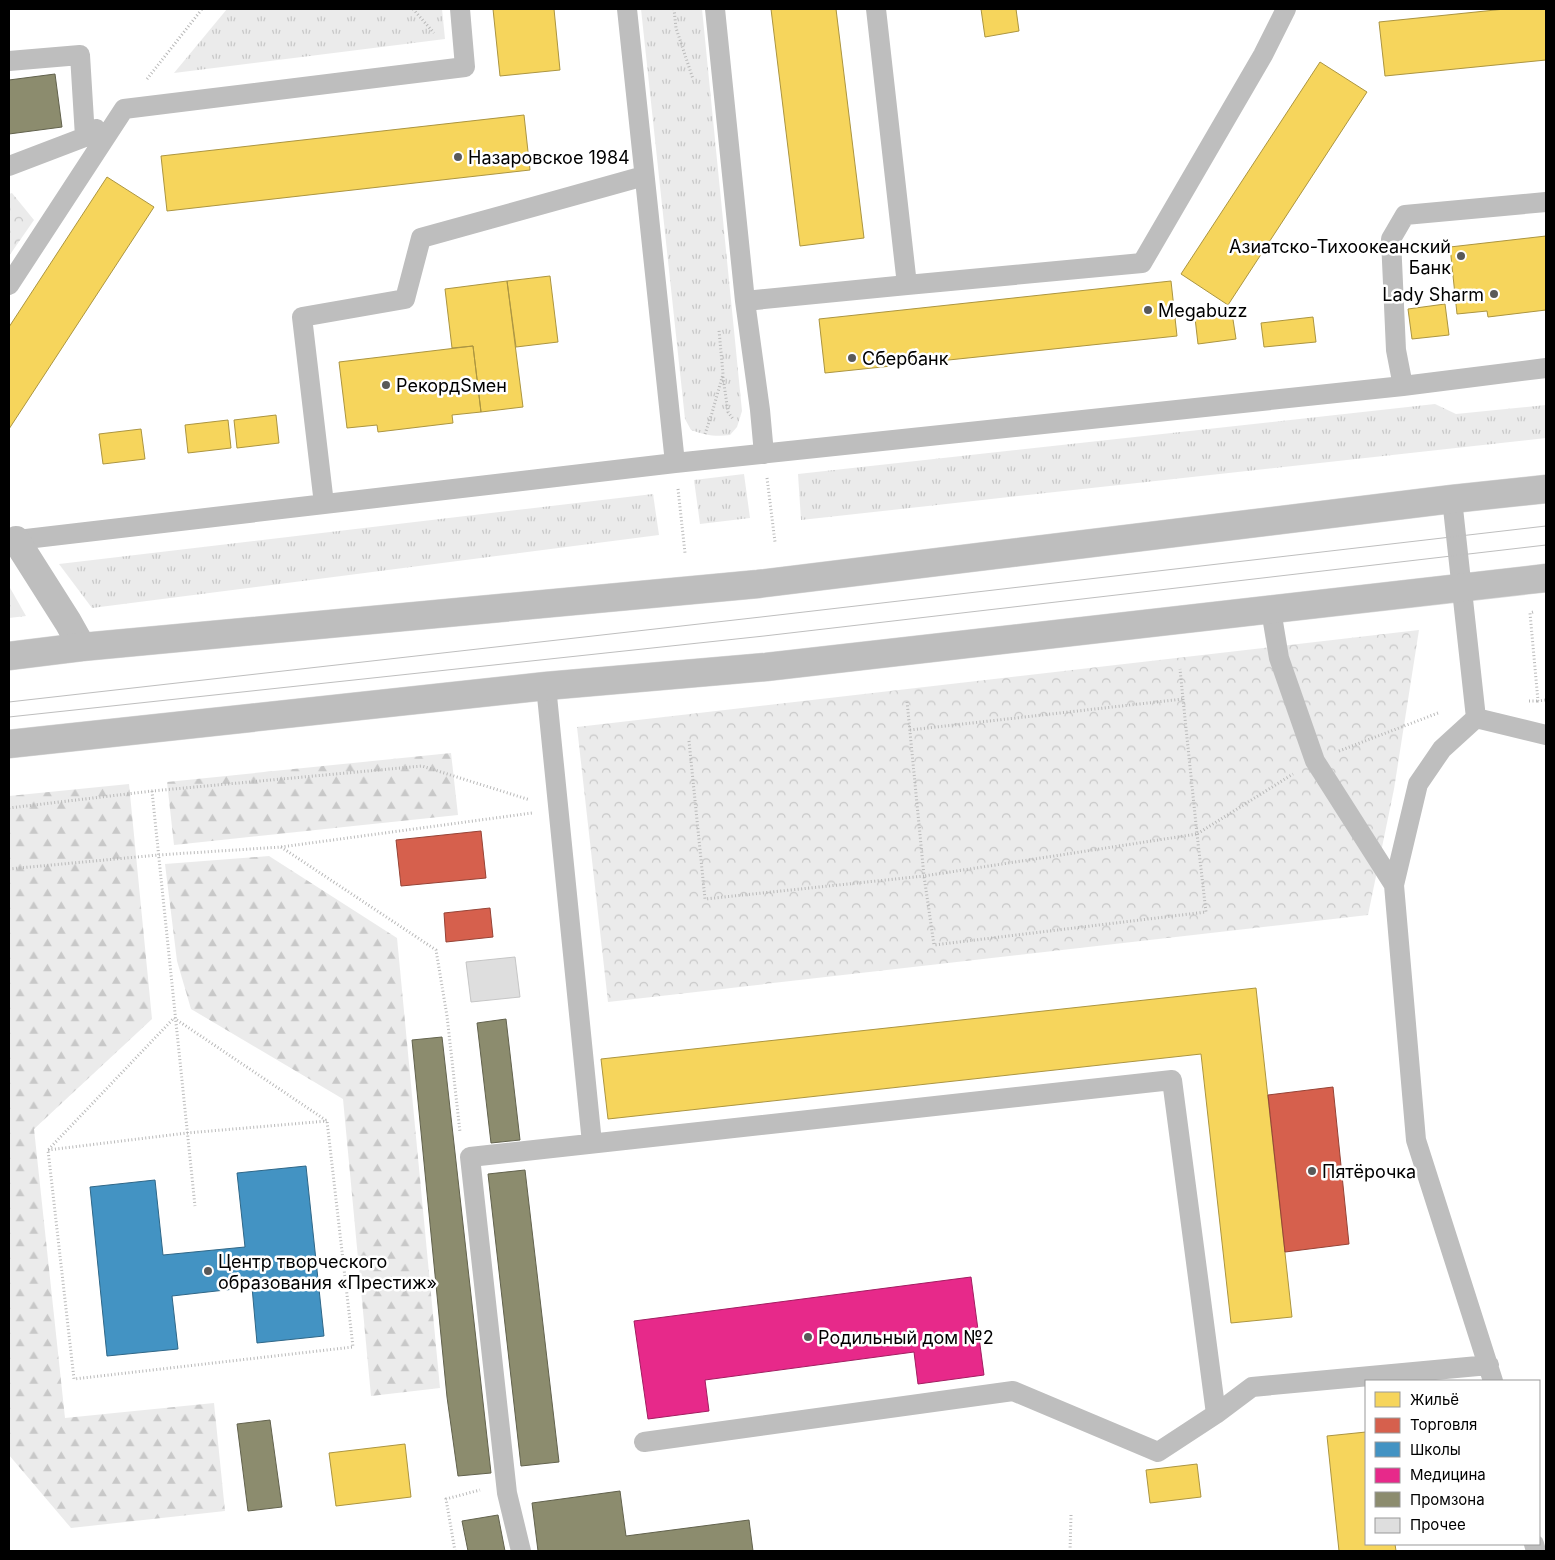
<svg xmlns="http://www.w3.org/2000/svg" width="1555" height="1560" viewBox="0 0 1555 1560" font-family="Inter,sans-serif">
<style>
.grass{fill:url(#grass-tufts)}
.forest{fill:url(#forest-firs)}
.park{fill:url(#park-crowns)}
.homes{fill:#f6d55c;stroke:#ac9540}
.shops{fill:#d6604d;stroke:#964336}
.schools{fill:#4393c3;stroke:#2f6788}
.health{fill:#e7298a;stroke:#a21d61}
.industry{fill:#8c8c6e;stroke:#62624d}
.building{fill:#dedede;stroke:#c6c6c6}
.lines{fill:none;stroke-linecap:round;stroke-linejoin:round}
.highway-casing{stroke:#dbdbdb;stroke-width:29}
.path{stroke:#b9b9b9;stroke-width:3;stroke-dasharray:1 2.5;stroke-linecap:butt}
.lane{stroke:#bebebe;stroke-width:20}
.street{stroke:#bebebe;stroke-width:28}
.highway{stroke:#bebebe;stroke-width:28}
.tram{stroke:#bebebe;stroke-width:1}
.poi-dot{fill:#595959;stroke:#fff;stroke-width:2}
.labels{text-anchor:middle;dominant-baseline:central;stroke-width:5;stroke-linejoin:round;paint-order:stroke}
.poi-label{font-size:18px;fill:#000;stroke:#fff;text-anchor:start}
</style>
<defs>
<pattern id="grass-tufts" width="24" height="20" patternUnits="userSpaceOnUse" patternTransform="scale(1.25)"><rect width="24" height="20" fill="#ebebeb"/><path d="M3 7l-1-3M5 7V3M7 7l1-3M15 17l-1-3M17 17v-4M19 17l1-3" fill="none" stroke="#c8c8c8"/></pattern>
<pattern id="forest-firs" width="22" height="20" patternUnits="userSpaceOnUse" patternTransform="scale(1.25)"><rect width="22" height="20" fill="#ebebeb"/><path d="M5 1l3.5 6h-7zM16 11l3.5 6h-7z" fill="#c8c8c8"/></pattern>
<pattern id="park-crowns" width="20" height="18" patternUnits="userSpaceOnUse" patternTransform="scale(1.25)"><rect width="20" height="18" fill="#ebebeb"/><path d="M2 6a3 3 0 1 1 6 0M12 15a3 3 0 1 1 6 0" fill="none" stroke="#c8c8c8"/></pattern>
</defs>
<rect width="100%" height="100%" fill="#fff"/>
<path class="grass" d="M227,9H442L445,39L174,73Z
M641,9H702L742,411L737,427L730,435C715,437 705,435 691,430L685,419Z
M1435,404L1456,414L1546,405V438L801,520L798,474Z
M744,474L750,518L700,524L694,480Z
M653,494L659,535L92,608L59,564Z
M9,586L26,616L9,618Z"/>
<path class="forest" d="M451,753L458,815L174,845L167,782Z
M129,784L152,1019L34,1129L65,1418L214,1403L225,1511L71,1528L9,1455V796Z
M269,856L397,938L440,1388L371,1396L343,1099L191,1009L177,961L165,864Z"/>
<path class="park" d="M12,193L34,220L9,256V194Z
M1419,630L1394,789L1368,915L608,1002L577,727Z"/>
<path class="homes" d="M493,9H554L560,70L500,76Z
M771,9H836L864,238L800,246Z
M981,9H1016L1019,31L985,37Z
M1505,9H1546V60L1385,76L1379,22Z
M1320,62L1367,92L1228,305L1181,274Z
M524,115L530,170L167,211L161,156Z
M107,177L154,207L9,429V327Z
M1546,236V310L1488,317L1487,311L1457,314L1450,247Z
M550,276L558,342L516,347L507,281Z
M507,281L523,407L481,412L473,346L452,348L445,289Z
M1171,281L1177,336L825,373L819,319Z
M1445,304L1449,335L1412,339L1408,309Z
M1232,313L1236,339L1198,344L1195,318Z
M1313,317L1316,342L1264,347L1261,323Z
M473,346L481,412L452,415L453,423L378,432L377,425L347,428L339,362Z
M276,415L279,443L237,448L234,420Z
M228,420L231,448L188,453L185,425Z
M141,429L145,459L103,464L99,434Z
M1256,988L1292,1317L1231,1323L1201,1054L608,1119L601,1059Z
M1366,1432V1544H1395L1396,1551H1339L1327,1436Z
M405,1444L411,1497L336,1506L329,1453Z
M1197,1464L1201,1497L1150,1503L1146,1470Z"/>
<path class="shops" d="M481,831L486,878L401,886L396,840Z
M490,908L493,937L446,942L444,913Z
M1333,1087L1349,1244L1285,1252L1268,1095Z"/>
<path class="schools" d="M306,1166L324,1336L257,1343L252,1287L172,1296L178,1349L107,1356L90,1187L155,1180L163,1255L245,1247L237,1173Z"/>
<path class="health" d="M971,1277L984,1375L918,1384L914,1352L705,1380L709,1411L648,1419L634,1321Z"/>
<path class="industry" d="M55,74L62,127L9,134V80Z
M506,1019L520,1140L491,1143L477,1023Z
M442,1037L491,1473L458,1476L447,1397L412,1040Z
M525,1170L559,1462L521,1466L488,1174Z
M270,1420L282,1507L248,1511L237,1424Z
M620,1491L626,1536L749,1520L753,1551H538L532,1503Z
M498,1515L505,1551H468L462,1521Z"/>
<path class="building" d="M515,957L520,997L471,1002L466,962Z"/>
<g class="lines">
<defs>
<path id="highway" d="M9,656L82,647L758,584L1452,499L1546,489
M9,744L546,686L766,667L1546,578"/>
</defs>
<use href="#highway" class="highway-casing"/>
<path class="path" d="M413,9L434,33
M674,9L676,28L693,79
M147,79L202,9
M723,377L728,412L733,419
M705,434L712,413L723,374L719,330
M767,478L775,542
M678,489L685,553
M1533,612L1530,613L1538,701L1546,700
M1183,699L1197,834L1293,774
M1529,701H1538
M910,730L1183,699L1180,669
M689,741L705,899L924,876L907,701
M1339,751L1438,713
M152,791L195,1206
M9,808L152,791L422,766L530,800
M1197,834L1206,912L934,945L924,876Z
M281,847L436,950L447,1016L460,1132
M9,869L158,855L281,847L532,813
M174,1018L327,1121L353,1347L74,1379L48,1150Z
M48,1150L187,1133L327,1121
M455,1551L446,1499L480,1490
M1070,1551L1071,1515"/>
<path class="lane" d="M627,9L675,463
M715,9L745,301L760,410L764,454
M876,9L907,285L1142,263L1263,55L1286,9
M9,61L80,55L85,137
M9,166L85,137L96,129
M9,285L124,109L465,67L460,9
M745,301L907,285
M1403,386L1396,350L1391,239L1405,215L1546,202
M1452,499L1476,718L1442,749L1418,784L1394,885L1416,1140L1493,1381
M324,504L302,317L405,299L421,238L644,176
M9,541L675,463L1403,386L1546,368
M1271,610L1279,658L1315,761L1394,885
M546,686L592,1143
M1476,718L1546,735
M644,1442L1013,1391L1158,1452L1216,1414
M1534,1544L1536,1551
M521,1551L507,1493L470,1157L1172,1080L1216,1414L1252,1387L1489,1365"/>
<path class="street" d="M16,540L68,622L82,647"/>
<use href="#highway" class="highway"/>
<path class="tram" d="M9,702L761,617L1546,526
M9,717L764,636L1546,545"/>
</g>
<g class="poi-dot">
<circle cx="458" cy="157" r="5"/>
<circle cx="1461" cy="256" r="5"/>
<circle cx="1494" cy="294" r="5"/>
<circle cx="1148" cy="310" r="5"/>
<circle cx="852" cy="358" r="5"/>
<circle cx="386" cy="385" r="5"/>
<circle cx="1312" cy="1171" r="5"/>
<circle cx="208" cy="1271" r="5"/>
<circle cx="808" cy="1337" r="5"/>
</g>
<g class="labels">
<g class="poi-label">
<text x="468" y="157">Назаровское 1984</text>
<text x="1451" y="246" text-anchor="end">Азиатско-Тихоокеанский<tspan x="1451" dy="21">Банк</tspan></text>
<text x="1484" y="294" text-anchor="end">Lady Sharm</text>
<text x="1158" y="310">Megabuzz</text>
<text x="862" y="358">Сбербанк</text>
<text x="396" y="385">РекордSмен</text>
<text x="1322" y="1171">Пятёрочка</text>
<text x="218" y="1261">Центр творческого<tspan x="218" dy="21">образования «Престиж»</tspan></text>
<text x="818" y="1337">Родильный дом №2</text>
</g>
</g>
<rect width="1555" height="1560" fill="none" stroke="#000000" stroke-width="20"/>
<rect x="1365" y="1380" width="175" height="165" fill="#ffffff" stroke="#999999"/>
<rect x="1375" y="1392" width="25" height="15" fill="#f6d55c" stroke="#999999"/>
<text x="1410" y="1405" font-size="15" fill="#000000">Жильё</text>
<rect x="1375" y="1418" width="25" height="15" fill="#d6604d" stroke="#999999"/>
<text x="1410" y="1430" font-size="15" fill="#000000">Торговля</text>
<rect x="1375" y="1442" width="25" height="15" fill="#4393c3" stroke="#999999"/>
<text x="1410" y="1455" font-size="15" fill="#000000">Школы</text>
<rect x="1375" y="1468" width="25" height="15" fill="#e7298a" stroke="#999999"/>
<text x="1410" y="1480" font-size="15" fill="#000000">Медицина</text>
<rect x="1375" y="1492" width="25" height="15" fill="#8c8c6e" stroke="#999999"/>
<text x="1410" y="1505" font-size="15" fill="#000000">Промзона</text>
<rect x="1375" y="1518" width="25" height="15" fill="#dedede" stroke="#999999"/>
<text x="1410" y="1530" font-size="15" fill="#000000">Прочее</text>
</svg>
